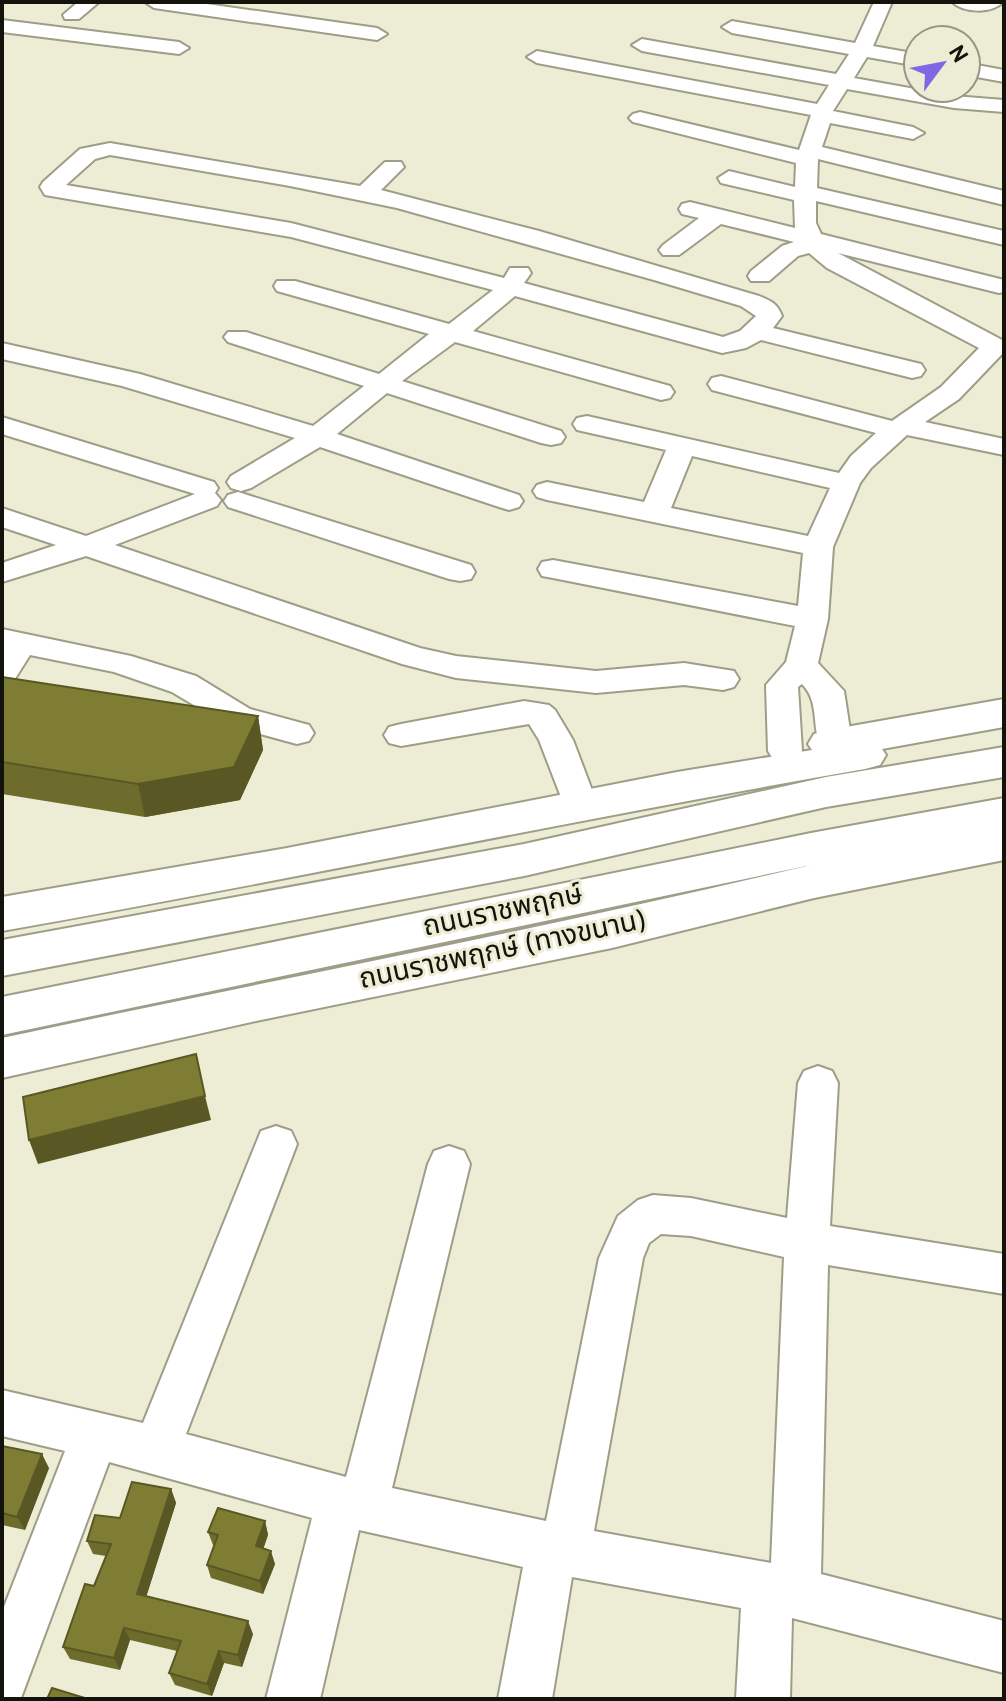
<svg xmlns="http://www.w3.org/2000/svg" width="1006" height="1701" viewBox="0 0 1006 1701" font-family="Overpass,'Noto Sans Thai',sans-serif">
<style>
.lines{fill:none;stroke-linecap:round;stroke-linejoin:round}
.minor-casing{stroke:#9e9e88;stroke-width:4}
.major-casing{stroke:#9e9e88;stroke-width:4}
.minor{fill:#fff;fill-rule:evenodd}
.major{fill:#fff;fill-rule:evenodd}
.wall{fill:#6d6c2c}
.shaded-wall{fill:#595824}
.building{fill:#7f7d33;stroke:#595824;stroke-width:2}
.labels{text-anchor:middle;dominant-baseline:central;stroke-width:6;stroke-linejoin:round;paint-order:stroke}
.street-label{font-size:28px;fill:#13130b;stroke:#ededd5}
</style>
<rect width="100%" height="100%" fill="#ededd5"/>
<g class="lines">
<defs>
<path id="minor" d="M78,2H99L79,19H65L63,15Z
M145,2H193L377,28L387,34L377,40L154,8Z
M874,2H892L873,46L918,54V66L867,57L854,78L954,96L1004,100V112L954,108L847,89L833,111L913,127L924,133L913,139L830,123L822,147L1004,191V205L818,159L817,188L1004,231V245L816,201V223L821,234L1004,280V292L999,293L838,253L1004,341V352L959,399L925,422L1004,439V455L907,435L871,468L860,483L833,547L828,619L818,663L844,691L852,743L847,751L835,755L823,751C810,729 821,703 802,684L798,687L802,751L797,759L785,763L773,759L768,751L766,685L786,662L795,626L553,578L542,576L538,569L542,562L553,560L798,606L803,553L547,500L537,497L533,491L537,485L547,482L644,502L666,450L577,430L573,424L577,418L587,416L839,473L851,456L876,433L712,390L708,384L712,378L721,376L892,421L941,387L979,348L827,268L809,253L798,256L769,281H751L748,276L751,271L782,246L794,242L721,224L679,255H663L659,250L663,245L699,218L682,214L679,209L682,204L690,202L795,228L794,200L721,183L718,178L729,171L795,187L796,163L633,122L629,118L633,114L640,112L799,150L811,115L537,63L527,57L537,51L817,104L829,85L642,51L632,45L642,39L836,74L849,54L732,33L722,27L732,21L855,43ZM692,456L830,488L808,536L671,508Z
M952,2H1003C992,14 964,13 952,2Z
M2,20L179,42L189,48L179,54L2,32Z
M966,63L1004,70V82L966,75Z
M110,143L360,186L385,162H401L404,167L381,190L539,231L759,296C771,301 777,303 782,316L773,328L921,364L925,370L921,376L912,378L761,340L746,348L722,353L515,296L473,331L670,386L674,392L670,398L661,400L455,342L402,381L561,431L565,437L561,443L551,445L541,443L387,393L337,434L519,495L523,501L519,507L509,510L499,507L320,447L251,488L241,491L231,488L227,482L231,476L295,438L122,386L2,359V343L140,374L313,426L364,386L228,342L224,337L228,332H246L379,374L429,334L277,291L274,286L277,281H295L449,324L493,290L291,237L45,195L40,187L43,182L80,149ZM110,155L290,186L397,208L654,280L741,306L756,316L740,331L723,337L524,283L531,273L528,268H510L504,278L291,223L66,185L95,159Z
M2,417L214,482L218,488L215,493L221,500L217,506L115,545L420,648L456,656L596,671L684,663L734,671L739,679L734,687L723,690L684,685L596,693L456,678L402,664L86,556L2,582V563L56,545L2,527V508L86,536L195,494L2,434Z
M238,492L471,565L475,572L471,579L460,581L449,579L228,507L224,501L228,495Z
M2,629L131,656L196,676L250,709L309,725L314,733L309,741L297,744L227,725L172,692L114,672L30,655L13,682L2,685Z
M524,701L549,705L555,710L573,740L598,806L592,815L580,819L568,815L539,740L529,724L401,746L389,743L384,735L389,727L401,724Z
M818,1066L832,1071L838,1083L830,1226L1004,1254V1294L828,1265L821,1574L1004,1621V1673L792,1618L790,1699H736L741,1608L572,1577L552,1699H498L523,1567L359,1530L320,1699H266L312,1518L109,1462L21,1698L2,1699V1612L65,1451L2,1436V1390L143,1423L261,1131L276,1126L291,1131L297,1144L186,1434L346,1477L428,1164L434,1151L449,1146L464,1151L470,1164L392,1488L546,1521L599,1258L618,1216L638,1200L653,1195L691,1198L787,1218L798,1083L804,1071ZM661,1234L691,1236L784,1257L771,1563L594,1531L643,1258L649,1243Z"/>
<path id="major" d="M1004,699V727L882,749L886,755L880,765L865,769C577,819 290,880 2,931V897L287,848L677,772L812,750L808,744L814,734L829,730Z
M1004,747V777L826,807L524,876L2,976V940L524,844L826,777Z
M1004,798V860L814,898L612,948L256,1021L2,1078V1038C272,980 543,929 811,865L2,1035V997L811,833Z"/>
</defs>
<use href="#minor" class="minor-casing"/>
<use href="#major" class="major-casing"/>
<use href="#minor" class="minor"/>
<use href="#major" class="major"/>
</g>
<path class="wall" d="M2,677L258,716L263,750L240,800L145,817L2,794Z
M2,1446L49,1468L25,1530L2,1525Z
M171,1489L176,1503L146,1597L253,1634L242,1667L224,1663L212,1696L175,1685L169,1673L177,1651L130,1640L120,1670L70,1659L63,1647L94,1586L106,1556L93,1554L87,1541L120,1518Z
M265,1521L268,1535L263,1548L275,1564L263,1594L211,1578L207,1565L214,1546L213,1545L208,1532Z"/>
<path class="shaded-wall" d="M258,716L263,750L240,800L145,817L138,784Z
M205,1096L211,1120L38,1164L29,1140Z
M42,1454L49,1468L25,1530L17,1517Z
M171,1489L176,1503L143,1607L137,1594Z
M265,1521L268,1535L260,1559L256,1546Z
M271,1551L275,1564L263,1594L260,1581Z
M248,1621L253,1634L242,1667L238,1655Z
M124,1628L130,1640L120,1670L114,1658Z
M219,1651L224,1663L212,1696L207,1684Z"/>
<path class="building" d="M2,677L258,716L234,767L138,784L2,762Z
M196,1054L205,1096L29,1140L23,1097Z
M2,1446L42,1454L17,1517L2,1513Z
M132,1482L171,1489L137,1594L248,1621L238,1655L219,1651L207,1684L169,1673L181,1641L124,1628L114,1658L63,1647L85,1584L94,1586L111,1544L87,1541L95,1515L120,1518Z
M218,1508L265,1521L256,1546L271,1551L260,1581L207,1565L218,1535L208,1532Z
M52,1688L88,1699H47Z"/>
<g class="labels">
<g class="street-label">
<text transform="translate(503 912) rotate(-12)">ถนนราชพฤกษ์</text>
<text transform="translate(503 951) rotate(-12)">ถนนราชพฤกษ์ (ทางขนาน)</text>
</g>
</g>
<rect width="1006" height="1701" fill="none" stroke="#13130b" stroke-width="8"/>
<g transform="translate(942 64) rotate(58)"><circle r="38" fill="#ededd5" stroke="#969684" stroke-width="2"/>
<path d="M0-6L14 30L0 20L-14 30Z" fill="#7e68e4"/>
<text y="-12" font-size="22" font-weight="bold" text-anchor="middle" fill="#13130b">N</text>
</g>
</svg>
